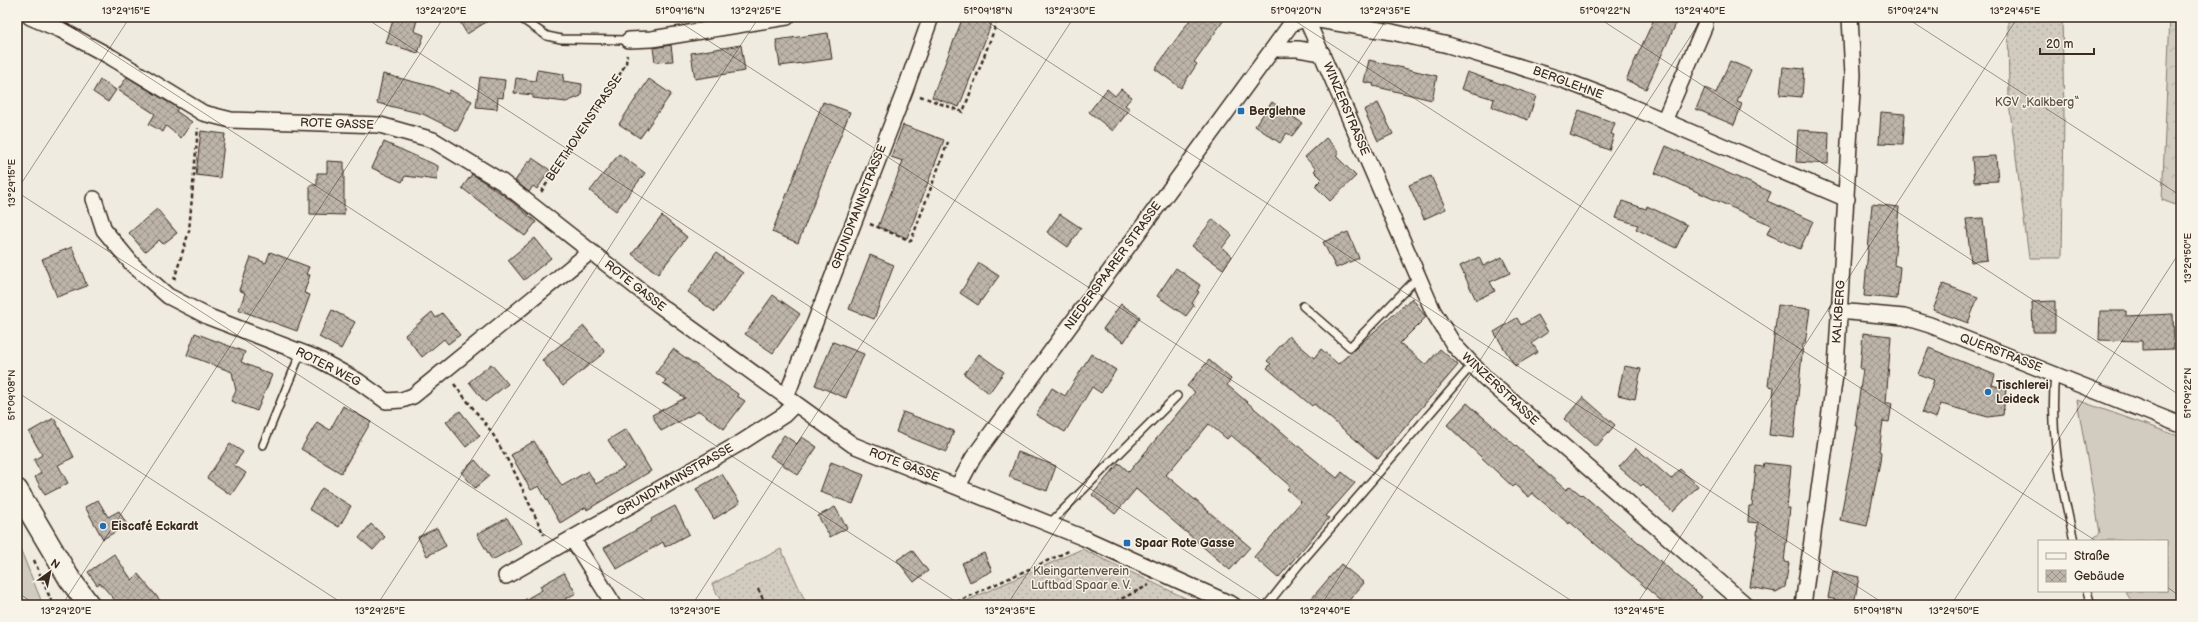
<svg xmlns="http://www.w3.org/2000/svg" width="2198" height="622" viewBox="0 0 2198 622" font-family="'Balsamiq Sans',sans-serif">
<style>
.grass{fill:#d1cbc0;stroke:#867a6f}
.forest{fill:url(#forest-crowns);stroke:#867a6f}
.garden{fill:url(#garden-dots);stroke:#867a6f}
.building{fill:url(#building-cross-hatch);stroke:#3b2a1e}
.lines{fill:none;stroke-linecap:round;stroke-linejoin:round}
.lane-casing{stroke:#3b2a1e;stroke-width:10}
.street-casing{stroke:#3b2a1e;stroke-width:18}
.secondary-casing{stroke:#3b2a1e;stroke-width:24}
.path{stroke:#3b2a1e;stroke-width:2.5;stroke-dasharray:4 3;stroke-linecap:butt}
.lane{stroke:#f7f3e8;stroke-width:7}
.street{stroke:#f7f3e8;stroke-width:15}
.secondary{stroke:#f7f3e8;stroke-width:21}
.ticks{fill:none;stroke:#3b2a1e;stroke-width:1;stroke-opacity:0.45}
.poi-dot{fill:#1f6fb2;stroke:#f7f3e8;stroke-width:1.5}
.labels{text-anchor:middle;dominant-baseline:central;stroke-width:3;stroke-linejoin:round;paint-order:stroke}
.street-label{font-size:12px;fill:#3b2a1e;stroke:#f7f3e8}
.park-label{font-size:12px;fill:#605246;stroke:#f7f3e8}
.poi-label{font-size:12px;font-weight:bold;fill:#3b2a1e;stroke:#f7f3e8;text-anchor:start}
.neatline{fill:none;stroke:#3b2a1e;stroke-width:1.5}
.ticks-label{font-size:10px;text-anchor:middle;fill:#3b2a1e}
</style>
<defs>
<pattern id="forest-crowns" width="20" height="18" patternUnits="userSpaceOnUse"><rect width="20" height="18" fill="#d1cbc0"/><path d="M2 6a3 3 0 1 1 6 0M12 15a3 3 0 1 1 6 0" fill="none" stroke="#b4aea5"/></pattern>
<pattern id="garden-dots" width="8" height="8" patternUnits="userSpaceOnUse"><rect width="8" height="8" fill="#d1cbc0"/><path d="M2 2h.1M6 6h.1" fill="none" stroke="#b4aea5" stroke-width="1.8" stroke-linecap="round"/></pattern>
<pattern id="building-cross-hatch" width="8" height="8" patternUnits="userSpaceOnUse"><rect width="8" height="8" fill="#bdb5aa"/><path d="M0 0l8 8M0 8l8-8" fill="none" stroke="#9b938a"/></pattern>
</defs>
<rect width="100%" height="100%" fill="#efebe0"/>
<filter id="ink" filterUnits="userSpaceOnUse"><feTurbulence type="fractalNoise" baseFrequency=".025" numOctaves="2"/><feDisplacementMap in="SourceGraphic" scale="8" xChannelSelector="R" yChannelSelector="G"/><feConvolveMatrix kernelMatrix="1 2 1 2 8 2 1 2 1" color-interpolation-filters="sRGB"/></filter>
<g filter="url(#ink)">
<path class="grass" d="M2077,400L2181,437V605H2134L2125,591H2167V541L2091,540L2100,533Z
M17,541L43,605H17Z"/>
<path class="forest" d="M2170,17H2181V207L2162,200Z"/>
<path class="garden" d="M2008,17H2062L2064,113L2062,258H2029L2009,103Z
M781,549L807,605H723L712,584Z
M1082,549L1200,605H957Z"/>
<path class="building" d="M394,17H409L417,20L414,31L424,35L418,53L386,43Z
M457,17H494L467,34Z
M963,17H994L959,107L932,97Z
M1192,17H1226L1194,62L1197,64L1181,88L1155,69Z
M1655,17H1679L1646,89L1626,80Z
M828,33L832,59L780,66L776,40Z
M671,45L673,61L655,62L653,48Z
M741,45L745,71L695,79L691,53Z
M1369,60L1437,76L1432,100L1373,86L1374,84L1364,82Z
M1730,61L1751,70L1737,102L1742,104L1734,125L1696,109L1705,88L1716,93Z
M1783,67L1804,69L1802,97L1780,95Z
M537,70L564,74L563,81L582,84L581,96L566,102L533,98V95L514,93L516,78L535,81Z
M1467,72L1536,96L1528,120L1492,107L1494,99L1461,89Z
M383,74L434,87L448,94L450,90L472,101L457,131L423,114L377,103Z
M127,77L178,108L176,111L192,122L181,138L166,126L163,132L149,124L155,114L118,90Z
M480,77L505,80L503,98L498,97L497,109L476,107Z
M649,79L671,94L640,138L619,124Z
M100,80L116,90L108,102L93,92Z
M1107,89L1115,96L1121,89L1132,97L1125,105L1130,109L1113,131L1089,112Z
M823,102L850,112L798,243L772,232Z
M1272,102L1302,123L1292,136L1287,133L1280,143L1255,126Z
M1378,103L1393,134L1378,141L1364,110Z
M1579,110L1615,123L1611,134L1614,135L1609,150L1570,135Z
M1881,112L1905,114L1903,144L1879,143Z
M903,125L944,140L907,238L878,227L903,161L891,157Z
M1798,130L1829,132L1828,164L1796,162Z
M201,131L225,134L220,178L196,175Z
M1326,138L1339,152L1336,156L1356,176L1330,201L1315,186L1322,179L1314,171L1316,169L1305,157Z
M384,142L438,166L437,180L405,176L402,182L372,168Z
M1666,146L1771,192L1767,201L1813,221L1800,249L1767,234L1771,225L1655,173Z
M619,154L645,173L616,211L590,191Z
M1996,156L1998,181L1974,182L1972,157Z
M532,158L550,170L537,189L533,186L529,192L515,181L528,162H531Z
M327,161L344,162V215L310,214V185H317V173H327Z
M472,174L505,196L536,222L525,236L462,188Z
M1431,176L1446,209L1424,219L1409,185Z
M1622,201L1646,209L1647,206L1687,225L1676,248L1636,229L1638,225L1616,218Z
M1872,204L1899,207L1894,265L1900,267L1897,299L1864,296Z
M157,209L177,233L163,244L159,240L145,252L129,233Z
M1060,214L1081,228L1068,247L1047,232Z
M662,216L687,237L658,274L632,254Z
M1983,218L1987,260L1971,262L1966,219Z
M1213,219L1232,235L1222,248L1232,256L1223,269L1192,246Z
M1348,232L1359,258L1336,268L1323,242Z
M535,238L551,258L524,280L508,260Z
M72,247L87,286L57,297L42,259Z
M270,252L309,267L306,274L310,275L304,293L310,295L297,331L239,310L245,293L239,290L251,257L266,263Z
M716,253L743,273L715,312L688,292Z
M870,255L894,265L874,319L849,309Z
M1479,257L1483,266L1502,257L1510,273L1490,282L1495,291L1476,300L1460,266Z
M979,263L999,276L978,305L960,293Z
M1176,268L1200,285L1197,291L1199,292L1192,303L1194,305L1186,316L1157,296Z
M1943,284L1978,297L1968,323L1933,310Z
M773,295L800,314L773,353L745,334Z
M1412,298L1426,317L1400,343L1426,365L1440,349L1458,365L1378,459L1314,404L1312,406L1267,368L1271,364L1267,361L1289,336L1314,358L1321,349L1338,364Z
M2055,301V332H2033L2032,302Z
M1121,304L1140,317L1124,342L1103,329Z
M1778,305L1810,309L1805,344H1803L1794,438L1769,435L1774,387L1768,386Z
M332,310L355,322L341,349L319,337Z
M2100,311H2126V316L2173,314L2174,349L2142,350V341L2099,340Z
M432,312L436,318L442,313L460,335L448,344L444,339L422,357L405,335Z
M1538,315L1548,332L1532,343L1538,352L1515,366L1494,332L1517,318L1521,325Z
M584,326L605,352L563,386L542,360Z
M195,333L245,352L241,362L272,375L257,411L231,401L236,391L232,372L187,355Z
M1863,333L1891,336L1886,403H1892L1889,422L1883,421L1879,451L1881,452L1880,462L1867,526L1840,520L1858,426H1855L1863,369H1860Z
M833,342L864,354L846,398L815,385Z
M1929,348L1995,375L1992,385L2006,389L2003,415L1988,417L1941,404L1936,418L1922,413L1934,380L1918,374Z
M673,349L738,394L737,396L745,401L724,429L699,411L661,431L652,415L685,398L663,383L666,380L656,373Z
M979,354L1004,372L989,393L964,374Z
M1091,354L1116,370L1101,393L1092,387L1065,432L1036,415L1052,388L1065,396Z
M1209,360L1231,379L1227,385L1303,450L1337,478L1342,472L1355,483L1326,516L1329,518L1278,578L1254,557L1301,502L1287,489L1290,486L1231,435L1227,439L1209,424L1166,475L1250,547L1230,570L1136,489L1115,514L1092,495L1119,463L1129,472L1195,392L1187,386Z
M491,364L508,384L485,402L469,382Z
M1624,366L1641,369L1635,399L1618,395Z
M1583,397L1615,425L1596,447L1564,419Z
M1467,403L1566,490L1570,486L1581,495L1582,494L1702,597L1695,605H1666L1570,522L1569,524L1532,493L1529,497L1515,485L1513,487L1447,425Z
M343,406L371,422L341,473L301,449L317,422L330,430Z
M460,411L480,436L466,447L446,422Z
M903,412L954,431L946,452L896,432Z
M54,418L74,457L58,465L68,483L45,495L35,477L41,473L34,460L42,455L29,432Z
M626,429L651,471L587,510L586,507L560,523L539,486L531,490L511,455L534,441L562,486L588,471L596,484L625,467L608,440Z
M784,435L797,444L802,437L817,447L798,475L770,456Z
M230,444L243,452L234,465L246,473L231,495L207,478Z
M1636,448L1671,479L1680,469L1698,486L1673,512L1643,484L1641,486L1619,467Z
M1018,452L1056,466L1047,491L1009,477Z
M475,460L489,476L475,488L461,472Z
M831,462L864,475L853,504L820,492Z
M1764,463L1791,466L1787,508H1790L1784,562L1789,563L1785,587L1776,592L1750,587L1758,535H1757L1758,523L1748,522L1749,506H1752L1756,466L1763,467Z
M722,474L740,503L714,519L696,489Z
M322,488L351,506L339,527L309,509Z
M98,500L108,517L119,511L127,525L103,539L85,507Z
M675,506L689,534L665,547L663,542L617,569L604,548L652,521L651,519Z
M835,507L847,528L830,537L818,516Z
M507,518L522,544L492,560L477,534Z
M371,524L385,537L373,550L359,538Z
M437,528L446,546L427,556L418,537Z
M912,550L928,571L914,582L897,560Z
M984,553L992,571L970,582L962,563Z
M114,554L132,580L138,574L164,605H119L100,583L97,585L88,572Z
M1341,564L1364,583L1345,605H1306Z
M1833,571L1859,577L1854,604L1828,598Z
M564,573L576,593L555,605H516L542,590L540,586Z"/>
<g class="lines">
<defs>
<path id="lane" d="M522,19L547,36L561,39L629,40
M1303,306L1350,347L1418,277
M2055,374C2049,435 2061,482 2074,541
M263,445L301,352
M1049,524L1177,396
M2087,591L2091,605
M1267,605L1298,566L1472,365"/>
<path id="street" d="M30,17L61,30L111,57L203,113L231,120L380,125L433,140L502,182L659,305L853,445L1084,538L1233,605
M1306,18L1433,311L1454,345L1485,378L1746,605
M1306,18L1392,32L1448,45L1563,80L1613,99L1847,199
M629,40L652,39L787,17
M1274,49H1298L1322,53
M1664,121L1705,25
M94,199L104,230L133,265L168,296L209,317L316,358L358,381L386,401L402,400L413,396L590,252
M1838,311L1904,317L1930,325L2181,425
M786,397L905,90L931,17
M958,486L973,458L1291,24L1306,18
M573,540L614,605
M506,576L742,442L784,415L795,404
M1803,605L1836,368L1853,75L1850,17"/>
<path id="secondary" d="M17,490L69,578L89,605"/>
</defs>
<use href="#lane" class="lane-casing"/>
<use href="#street" class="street-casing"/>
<use href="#secondary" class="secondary-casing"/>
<path class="path" d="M920,96L963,112L999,17
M541,192L615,83L626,63L627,55
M870,224L911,241L948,142
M174,280L189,231L198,128
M454,384L491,431L515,473L544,535
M34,560L53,605
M758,589L766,605
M950,605L1071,550
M1109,605L1149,585"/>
<use href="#lane" class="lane"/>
<use href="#street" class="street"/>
<use href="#secondary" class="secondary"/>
</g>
</g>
<path class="ticks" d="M56,17L961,605M364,17L1269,605M672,17L1578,605M980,17L1886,605M1289,17L2096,541M1597,17L2181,396M1905,17L2181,196M17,190L130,17M17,192L653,605M17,392L345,605M2167,587L2181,597M17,592L36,605M62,605L444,17M377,605L759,17M692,605L1074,17M1007,605L1388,17M1321,605L1703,17M1636,605L2018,17M1951,605L2181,250"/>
<g class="poi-dot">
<rect x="1237" y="107" width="8" height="8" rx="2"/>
<circle cx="1988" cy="392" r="4"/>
<circle cx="103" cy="526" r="4"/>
<rect x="1123" y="539" width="8" height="8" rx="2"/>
</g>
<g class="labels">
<g class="street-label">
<text transform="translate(1568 83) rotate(20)">BERGLEHNE</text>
<text transform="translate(1346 109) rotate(67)">WINZERSTRASSE</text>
<text transform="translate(337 124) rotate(2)">ROTE GASSE</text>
<text transform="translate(584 128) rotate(-56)">BEETHOVENSTRASSE</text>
<text transform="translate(859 207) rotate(-69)">GRUNDMANNSTRASSE</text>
<text transform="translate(1113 266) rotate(-54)">NIEDERSPAARER STRASSE</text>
<text transform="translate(635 286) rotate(38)">ROTE GASSE</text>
<text transform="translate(1839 312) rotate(-86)">KALKBERG</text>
<text transform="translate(2001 353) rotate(21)">QUERSTRASSE</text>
<text transform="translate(328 367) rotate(27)">ROTER WEG</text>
<text transform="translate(1500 389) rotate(43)">WINZERSTRASSE</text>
<text transform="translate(904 465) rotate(21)">ROTE GASSE</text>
<text transform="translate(675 480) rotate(-30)">GRUNDMANNSTRASSE</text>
</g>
<g class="park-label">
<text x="2037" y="102">KGV „Kalkberg“</text>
<text x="1081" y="571">Kleingartenverein<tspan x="1081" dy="14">Luftbad Spaar e. V.</tspan></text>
</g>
<g class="poi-label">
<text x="1249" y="111">Berglehne</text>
<text x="1996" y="385">Tischlerei<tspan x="1996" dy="14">Leideck</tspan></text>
<text x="111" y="526">Eiscafé Eckardt</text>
<text x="1135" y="543">Spaar Rote Gasse</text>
</g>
</g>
<rect width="2198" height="622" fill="none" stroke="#f7f3e8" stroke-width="44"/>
<rect x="2038" y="540" width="130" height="52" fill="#f7f3e8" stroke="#aca397"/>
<rect x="2046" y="553" width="20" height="6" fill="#f7f3e8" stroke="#aca397"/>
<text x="2074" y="560" font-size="12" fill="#3b2a1e">Straße</text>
<rect x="2046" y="570" width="20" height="12" fill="url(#building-cross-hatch)" stroke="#aca397"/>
<text x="2074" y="580" font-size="12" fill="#3b2a1e">Gebäude</text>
<g transform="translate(50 572) rotate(33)" stroke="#f7f3e8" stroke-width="3" paint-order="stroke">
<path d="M0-3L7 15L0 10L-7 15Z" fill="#3b2a1e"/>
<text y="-6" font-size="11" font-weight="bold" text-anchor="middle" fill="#3b2a1e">N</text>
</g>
<path d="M2040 48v6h54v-6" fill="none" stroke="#3b2a1e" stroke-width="2"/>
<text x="2046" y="48" font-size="12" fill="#3b2a1e" stroke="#f7f3e8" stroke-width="3" paint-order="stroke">20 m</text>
<rect x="22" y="22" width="2154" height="578" class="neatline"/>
<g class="ticks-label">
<text x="126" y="14">13°29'15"E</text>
<text x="441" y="14">13°29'20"E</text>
<text x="680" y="14">51°09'16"N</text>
<text x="756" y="14">13°29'25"E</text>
<text x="988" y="14">51°09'18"N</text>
<text x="1070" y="14">13°29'30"E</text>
<text x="1296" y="14">51°09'20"N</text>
<text x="1385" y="14">13°29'35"E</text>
<text x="1605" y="14">51°09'22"N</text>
<text x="1700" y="14">13°29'40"E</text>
<text x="1913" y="14">51°09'24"N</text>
<text x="2015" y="14">13°29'45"E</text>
<text transform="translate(11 183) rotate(-90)" y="4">13°29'15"E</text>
<text transform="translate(2187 258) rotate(-90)" y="4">13°29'50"E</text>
<text transform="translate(2187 393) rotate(-90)" y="4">51°09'22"N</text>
<text transform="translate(11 395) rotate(-90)" y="4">51°09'08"N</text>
<text x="66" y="614">13°29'20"E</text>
<text x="380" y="614">13°29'25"E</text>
<text x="695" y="614">13°29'30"E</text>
<text x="1010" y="614">13°29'35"E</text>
<text x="1325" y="614">13°29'40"E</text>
<text x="1639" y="614">13°29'45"E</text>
<text x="1878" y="614">51°09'18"N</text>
<text x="1954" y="614">13°29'50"E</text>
</g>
</svg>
